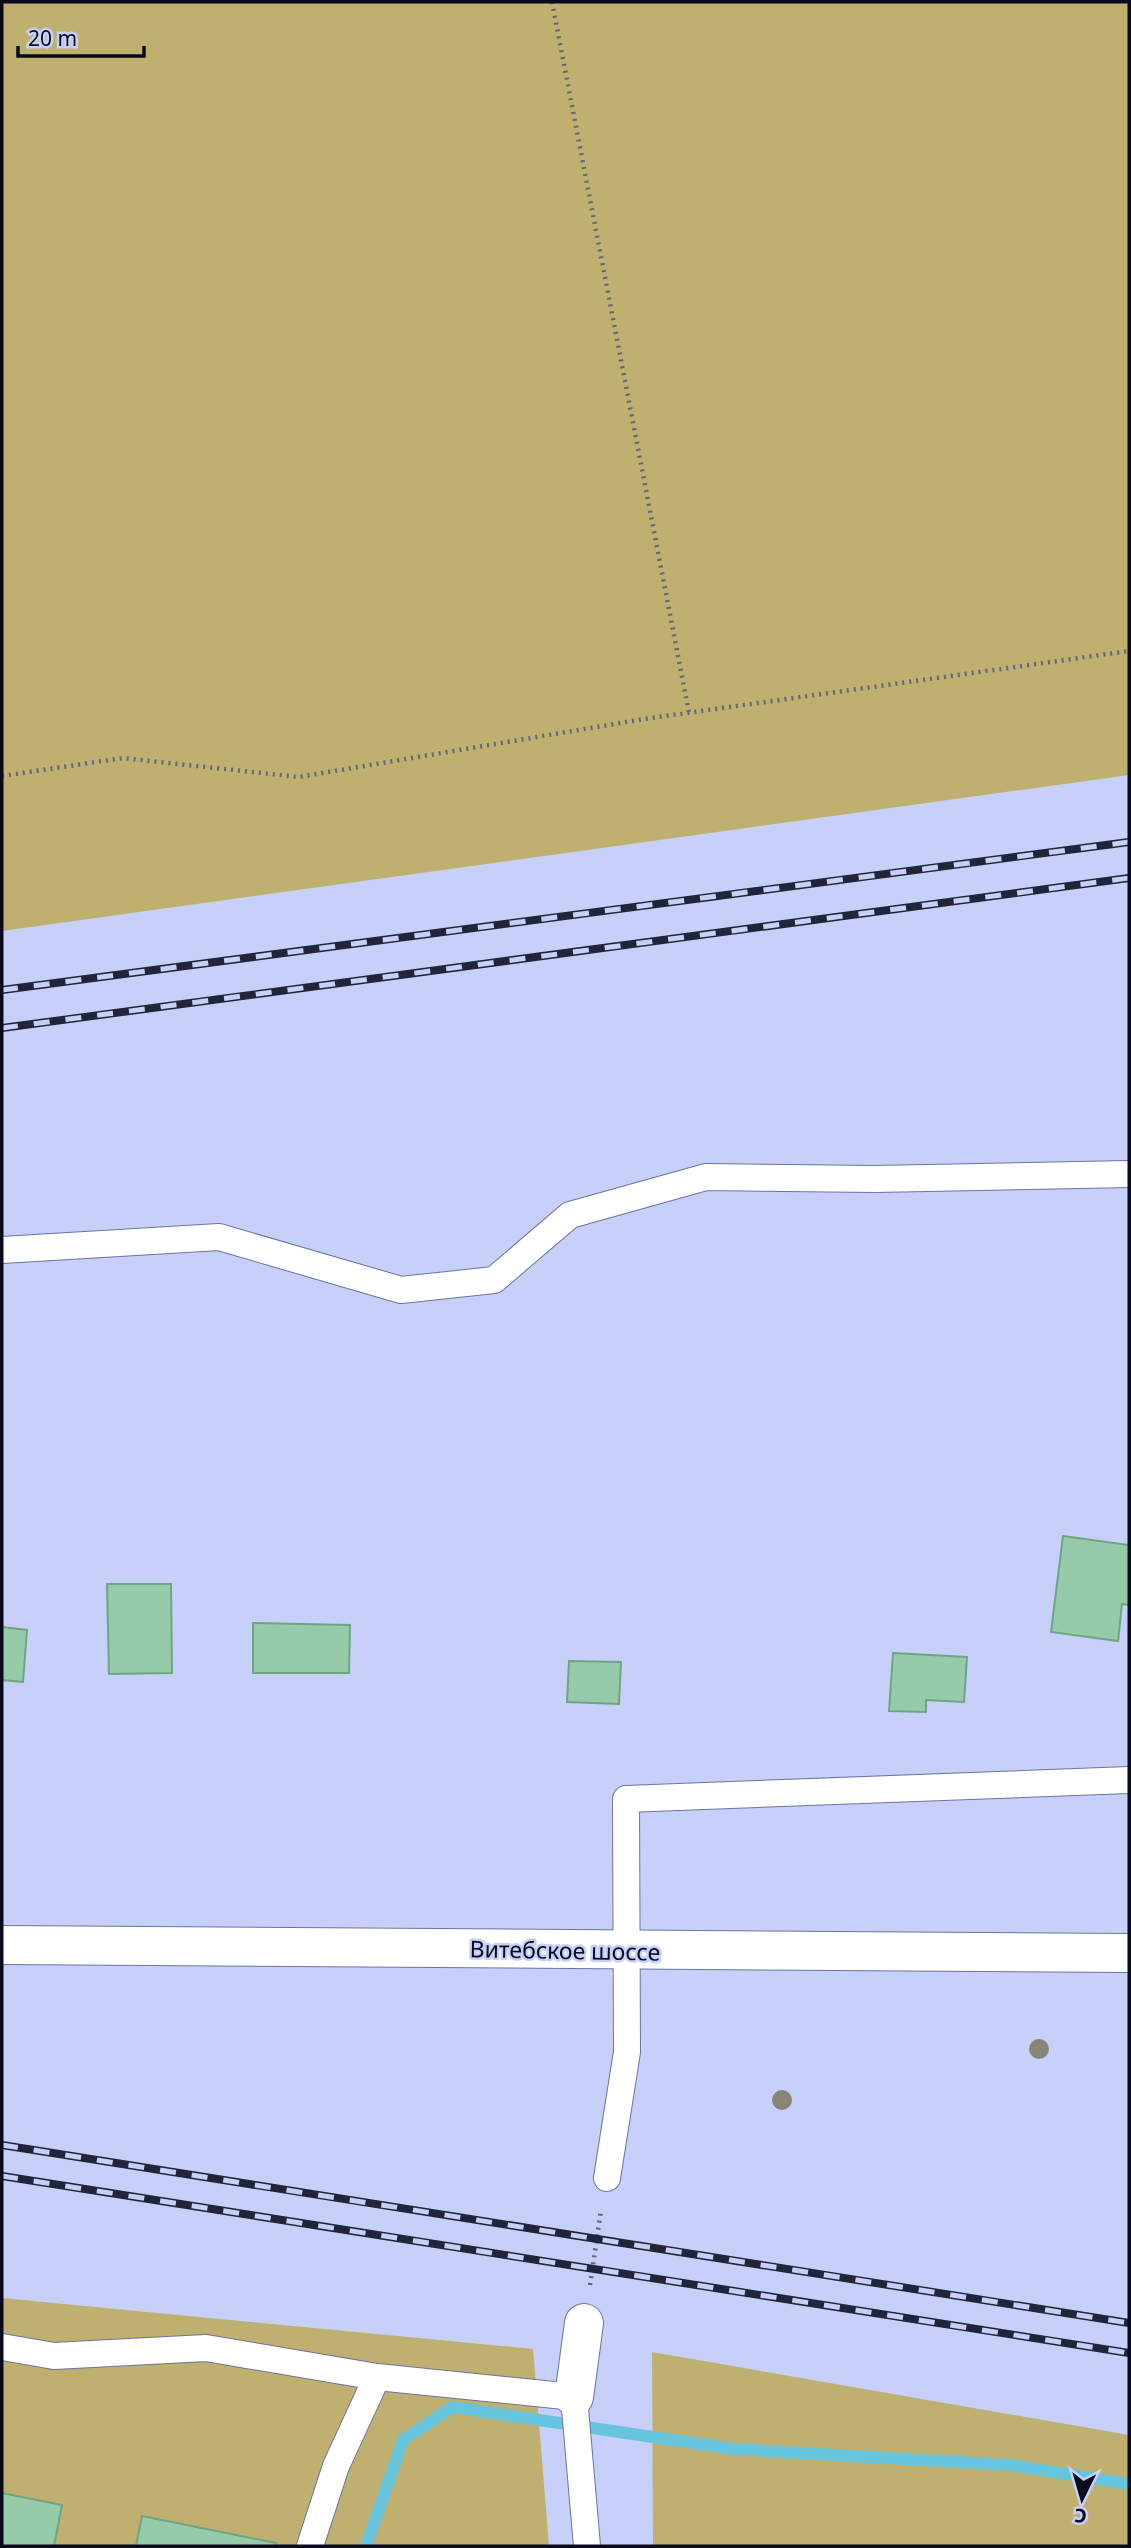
<svg xmlns="http://www.w3.org/2000/svg" width="1131" height="2548" viewBox="0 0 1131 2548" font-family="'Noto Sans',sans-serif">
<style>
.green{fill:#bfb070}
.lines{fill:none;stroke-linecap:round;stroke-linejoin:round}
.stream{stroke:#66c4dc;stroke-width:12}
.building{fill:#96cba9;stroke:#70a483;stroke-width:2}
.lane-casing{stroke:#6b74a2;stroke-width:28}
.street-casing{stroke:#6b74a2;stroke-width:40}
.primary-casing{stroke:#6b74a2;stroke-width:40}
.path{stroke:#606581;stroke-width:4.5;stroke-dasharray:2 5;stroke-linecap:butt}
.lane{stroke:#fff;stroke-width:26}
.street{stroke:#fff;stroke-width:38}
.primary{stroke:#fff;stroke-width:38}
.rail-casing{stroke:#222539;stroke-width:8}
.rail{stroke:#c7d0f9;stroke-width:5;stroke-dasharray:16;stroke-linecap:butt}
.tree{fill:#888578}
.labels{text-anchor:middle;dominant-baseline:central;stroke-width:5;stroke-linejoin:round;paint-order:stroke}
.street-label{font-size:23px;fill:#090b1c;stroke:#c7d0f9}
</style>
<rect width="100%" height="100%" fill="#c7d0f9"/>
<path class="green" d="M2,2H1129V775L2,931Z
M2,2298L533,2349L549,2546H2Z
M652,2352L1129,2435V2546H653Z"/>
<g class="lines">
<path class="stream" d="M366,2546L403,2440L452,2407L733,2449L1010,2465L1129,2484"/>
</g>
<path class="building" d="M1063,1536L1129,1545V1605L1122,1604L1118,1641L1051,1632Z
M107,1584H171L172,1673L109,1674Z
M253,1623L350,1625L349,1673H253Z
M2,1627L27,1630L23,1682L2,1680Z
M893,1653L967,1657L964,1702L926,1700V1712L889,1711Z
M569,1661L621,1662L619,1704L567,1702Z
M2,2493L62,2505L54,2546H2Z
M142,2516L276,2543V2546H136Z"/>
<g class="lines">
<defs>
<path id="lane" d="M2,1250L219,1237L401,1290L494,1280L570,1215L706,1177L875,1179L1129,1174
M607,2178L627,2052L626,1799L1129,1780
M2,2347L54,2356L206,2348L377,2377L574,2397L587,2546
M310,2546L336,2466L377,2377"/>
<path id="street" d="M574,2397L584,2323"/>
<path id="primary" d="M2,1945L1129,1953"/>
</defs>
<use href="#lane" class="lane-casing"/>
<use href="#street" class="street-casing"/>
<use href="#primary" class="primary-casing"/>
<path class="path" d="M552,2L689,713
M2,776L123,758L299,777L644,719L1129,651
M590,2285L601,2210"/>
<use href="#lane" class="lane"/>
<use href="#street" class="street"/>
<use href="#primary" class="primary"/>
<defs>
<path id="rail" d="M2,990L1129,842
M2,1028L1129,878
M2,2145L1129,2323
M2,2176L1129,2353"/>
</defs>
<use href="#rail" class="rail-casing"/>
<use href="#rail" class="rail"/>
</g>
<g class="tree">
<circle cx="1039" cy="2049" r="10"/>
<circle cx="782" cy="2100" r="10"/>
</g>
<g class="labels">
<g class="street-label">
<text transform="translate(565 1950) rotate(1)">Витебское шоссе</text>
</g>
</g>
<rect width="1131" height="2548" fill="none" stroke="#090b1c" stroke-width="7"/>
<g transform="translate(1082 2499) rotate(185)" stroke="#c7d0f9" stroke-width="5" paint-order="stroke">
<path d="M0-5L12 26L0 18L-12 26Z" fill="#090b1c"/>
<text y="-10" font-size="19" font-weight="bold" text-anchor="middle" fill="#090b1c">С</text>
</g>
<path d="M18 46v10h126v-10" fill="none" stroke="#090b1c" stroke-width="3.5"/>
<text x="28" y="46" font-size="21" fill="#090b1c" stroke="#c7d0f9" stroke-width="5" paint-order="stroke">20 m</text>
</svg>
